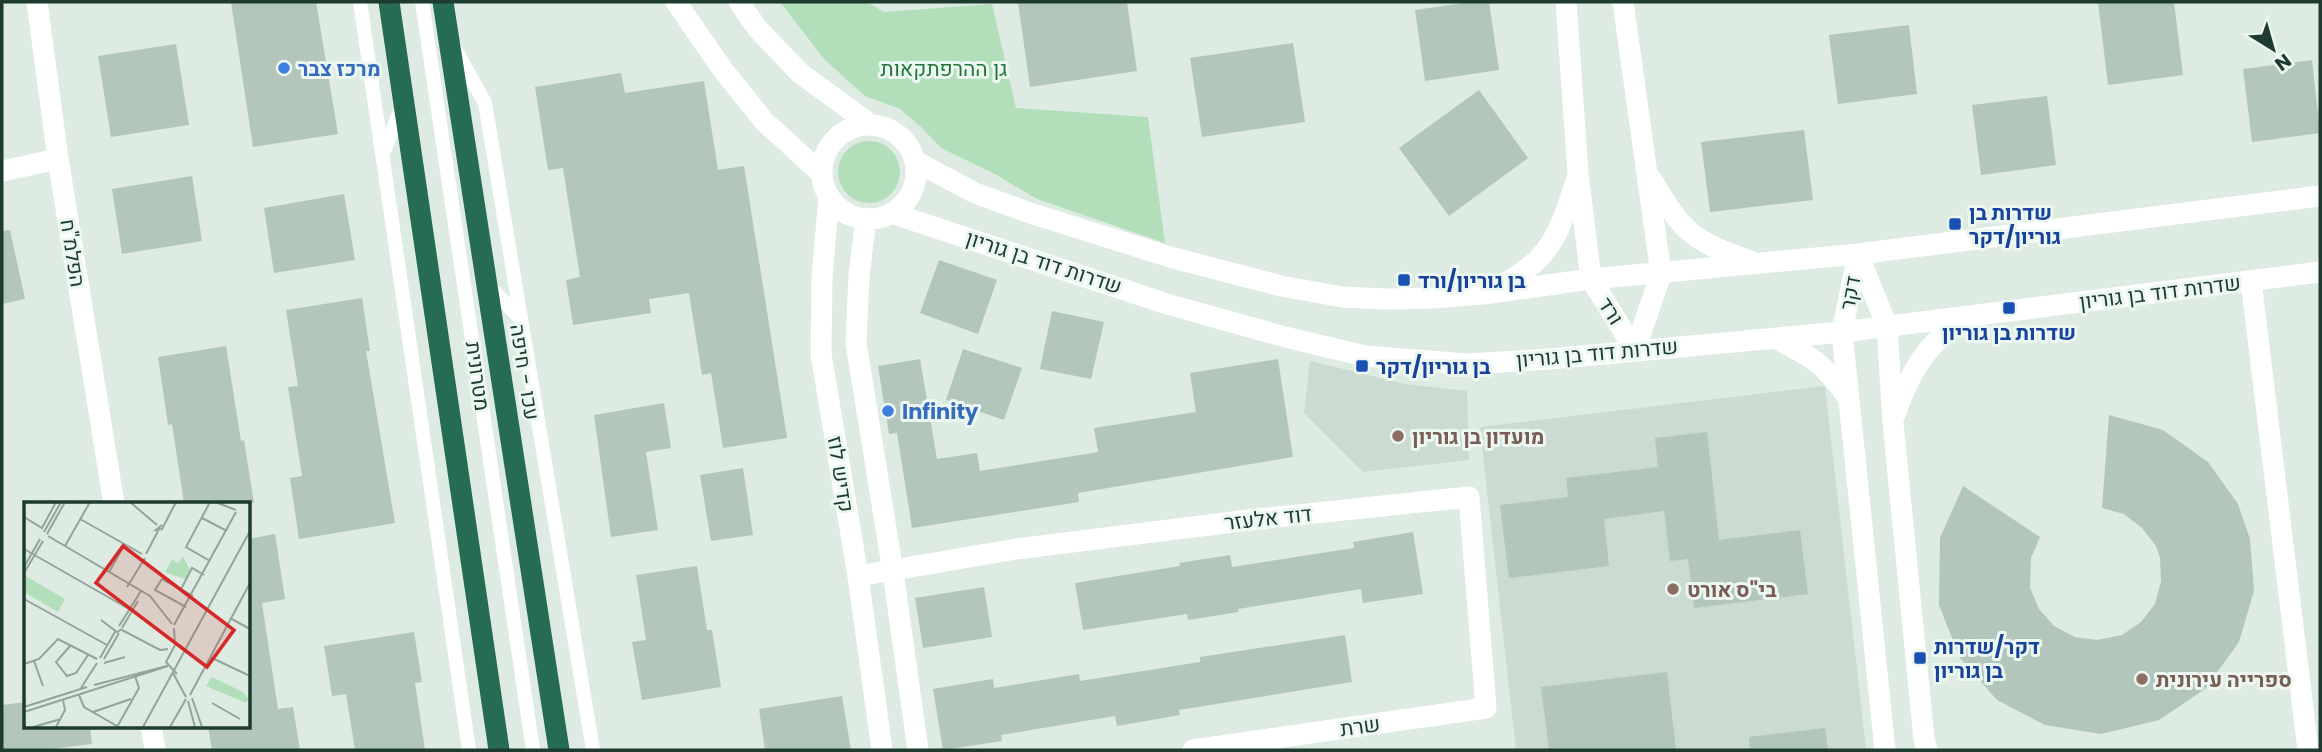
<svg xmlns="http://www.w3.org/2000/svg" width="2322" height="752" viewBox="0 0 2322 752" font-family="Poppins,Heebo,sans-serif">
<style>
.built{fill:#cbdbd1}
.green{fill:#b2dfb9}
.building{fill:#b2c6bb}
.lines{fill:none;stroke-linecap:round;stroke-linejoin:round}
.lane{stroke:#fff;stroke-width:14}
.street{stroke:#fff;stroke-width:21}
.secondary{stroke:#fff;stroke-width:21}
.highway{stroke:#266b54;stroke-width:21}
.shop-dot{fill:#3f7fe0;stroke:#edf7f1;stroke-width:2.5}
.transit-dot{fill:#1a4fb4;stroke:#edf7f1;stroke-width:2.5}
.education-dot{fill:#8d6e63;stroke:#edf7f1;stroke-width:2.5}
.labels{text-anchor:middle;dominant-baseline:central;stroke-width:6;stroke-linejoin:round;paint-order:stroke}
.shop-label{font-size:21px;font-weight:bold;fill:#366cbe;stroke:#edf7f1;text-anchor:start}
.park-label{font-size:21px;fill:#237639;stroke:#edf7f1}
.transit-label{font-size:21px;font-weight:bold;fill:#164399;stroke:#edf7f1;text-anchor:start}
.street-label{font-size:21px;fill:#1d3c2f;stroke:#edf7f1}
.education-label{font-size:21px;font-weight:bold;fill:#785e54;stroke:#edf7f1;text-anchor:start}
.inset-road{fill:none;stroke:#90a59b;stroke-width:2}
.view{fill:#d62828;fill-opacity:0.15;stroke:#d62828;stroke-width:3.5}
.inset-edge{fill:none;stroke:#1d3c2f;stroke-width:3.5}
</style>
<rect width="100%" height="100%" fill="#ddebe3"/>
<path class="built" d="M1310,361L1405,384L1467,391L1469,460L1363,472L1304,413Z
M1825,386L1866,750H1516L1480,427Z"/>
<path class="green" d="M780,2H867L884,12L992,4L1016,108L1148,117L1165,243L1037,199L995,174L941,148L922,128L900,109L865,96L825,60Z
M838 172a31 31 0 1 1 62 0a31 31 0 1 1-62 0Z"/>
<path class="building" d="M231,2H316L338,134L253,147Z
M1018,2H1127L1137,71L1030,87Z
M1470,2H1489L1499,70L1425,81L1415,10Z
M2098,2H2174L2183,75L2108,85Z
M1909,25L1917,94L1838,104L1829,35Z
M1293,43L1305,122L1202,137L1190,58Z
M176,44L189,125L111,137L98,56Z
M2312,60L2320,133L2252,142L2243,69Z
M621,73L625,93L704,81L718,170L744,166L787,438L723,448L711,373L702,375L689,293L649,299L651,313L573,325L566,280L580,277L563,168L548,170L535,87Z
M1479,90L1528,158L1449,216L1399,148Z
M2047,96L2056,165L1981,175L1972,105Z
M1804,130L1813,200L1710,212L1701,142Z
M192,176L202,241L122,254L112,189Z
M344,194L355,260L274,273L264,208Z
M10,230L25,299L2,304V231Z
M939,260L997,280L978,334L920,313Z
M362,298L370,351H366L395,523L299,539L290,478L302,476L288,387L298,386L286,310Z
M1052,311L1104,322L1091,379L1040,369Z
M226,346L241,441L244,440L254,503H184L172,424L168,425L158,357Z
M963,349L1022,368L1004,420L946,400Z
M920,359L937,459L977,453L980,471L1098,452L1094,428L1196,412L1190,373L1278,359L1293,457L1078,493L1079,502L912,528L897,433L889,434L878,366Z
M664,403L671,448L646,452L658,530L611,537L594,415Z
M2109,415L2163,430L2208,462L2238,504L2250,539L2254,591L2239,642L2205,689L2159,720L2101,734L2045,725L1997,700L1960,658L1939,605L1940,538L1963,486L2040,537L2031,558L2030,588L2039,609L2054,626L2075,637L2097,640L2122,635L2141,622L2155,604L2161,581L2160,558L2156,546L2142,528L2124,514L2102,508Z
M1707,432L1719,540L1800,530L1808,594L1694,608L1688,559L1670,561L1664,511L1604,519L1609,566L1509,578L1500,505L1568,497L1566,478L1658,467L1655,438Z
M743,468L753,535L711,541L700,475Z
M1413,532L1423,594L1363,603L1361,589L1238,609L1239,612L1188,620L1187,614L1083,630L1075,583L1180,566L1179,563L1230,555L1232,567L1354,548L1353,542Z
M275,534L285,599L262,603L278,709L293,707L300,750H212L208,726H248V539Z
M697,566L707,630H712L721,687L642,700L632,642L646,640L636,575Z
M984,587L992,637L923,648L915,598Z
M414,632L422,682L415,683L425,750H355L346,694L332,696L324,646Z
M1345,635L1352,682L1179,710L1180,715L1117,726L1115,716L1001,735L1002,741L943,750L933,689L993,679L994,688L1079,674L1080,681L1200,662V657Z
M1667,672L1676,750H1549L1541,687Z
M842,696L851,750H765L759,709Z
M26,702V726H90L92,744L44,750H2V705Z
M1825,728L1828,750H1750L1749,737Z"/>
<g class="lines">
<path class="lane" d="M360,2L469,750
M422,2L533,750
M454,47L485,103L593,750
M383,153L403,104
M488,285L521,319"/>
<path class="street" d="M2,171L58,159
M2251,281L2308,750
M858,576L1016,549L1249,520L1469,497L1486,708L1193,750"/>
<path class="secondary" d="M37,2L58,159L114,504
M676,2L723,70L764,121L822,174
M739,2L757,28L800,73L871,125
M1566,2L1578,173L1591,279L1635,350
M1623,2L1661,274L1635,350
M822 172a47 47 0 1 1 94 0a47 47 0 1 1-94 0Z
M915,161L975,193L1030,213L1170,257L1281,286L1343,297L1387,299L1433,298L1483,294L1591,279L1858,254L2320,196
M1652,180C1683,233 1693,241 1750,261
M829,196L822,278L821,354L858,576L882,750
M891,213L1167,304L1285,337L1365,356L1467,364L1549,359L1842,332L2320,272
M866,218L859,276L856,343L893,572L918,750
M1858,254L1887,326L1893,423L1924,739L1927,750
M1858,254L1842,332L1885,750
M1499,286C1550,261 1559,234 1576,181
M1775,338C1812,357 1824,363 1848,398
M1895,415C1909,373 1929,339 1968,317
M151,726L155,750"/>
<path class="highway" d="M389,2L499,750
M443,2L559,750"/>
</g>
<g class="shop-dot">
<circle cx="284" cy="68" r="7"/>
<circle cx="888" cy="411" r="7"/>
</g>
<g class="transit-dot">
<rect x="1948" y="217" width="14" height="14" rx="3.5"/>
<rect x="1397" y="273" width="14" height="14" rx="3.5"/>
<rect x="2002" y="301" width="14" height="14" rx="3.5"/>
<rect x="1355" y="359" width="14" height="14" rx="3.5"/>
<rect x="1913" y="651" width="14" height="14" rx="3.5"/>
</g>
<g class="education-dot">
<circle cx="1398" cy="436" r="7"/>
<circle cx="1673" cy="589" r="7"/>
<circle cx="2142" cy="679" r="7"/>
</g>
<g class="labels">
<g class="shop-label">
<text x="298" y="68">מרכז צבר</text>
<text x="902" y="411">Infinity</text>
</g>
<g class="park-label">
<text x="944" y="68">גן ההרפתקאות</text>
</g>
<g class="transit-label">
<text x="1969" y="212">שדרות בן<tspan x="1969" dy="24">גוריון/דקר</tspan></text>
<text x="1418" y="280">בן גוריון/ורד</text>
<text x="2009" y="332" text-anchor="middle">שדרות בן גוריון</text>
<text x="1376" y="366">בן גוריון/דקר</text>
<text x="1934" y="646">דקר/שדרות<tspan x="1934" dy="24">בן גוריון</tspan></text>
</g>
<g class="street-label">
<text transform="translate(73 253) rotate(81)">הפלמ"ח</text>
<text transform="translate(1044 262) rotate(18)">שדרות דוד בן גוריון</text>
<text transform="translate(2160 292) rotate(-7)">שדרות דוד בן גוריון</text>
<text transform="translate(1850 293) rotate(-79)">דקר</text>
<text transform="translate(1611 311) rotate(58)">ורד</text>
<text transform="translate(1597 353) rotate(-5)">שדרות דוד בן גוריון</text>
<text transform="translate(525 372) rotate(81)">עכו - חיפה</text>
<text transform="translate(478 376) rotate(82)">מטרונית</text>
<text transform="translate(841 474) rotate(81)">קדיש לוז</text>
<text transform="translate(1268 518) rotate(-6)">דוד אלעזר</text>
<text transform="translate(1360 726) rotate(-8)">שרת</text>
</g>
<g class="education-label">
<text x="1412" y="436">מועדון בן גוריון</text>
<text x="1687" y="589">בי"ס אורט</text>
<text x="2156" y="679">ספרייה עירונית</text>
</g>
</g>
<g transform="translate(24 502)">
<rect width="226" height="226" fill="#ddebe3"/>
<path d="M159,55L166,68L161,77L141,70L148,57L154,61ZM0,73L41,97L34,110L0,90ZM188,175L219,190L225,197L222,201L182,184Z" fill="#b2dfb9"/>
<path class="inset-road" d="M106,0L133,23M191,0L212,8M0,15L18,26L32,0M178,16L203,29M56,17L118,52M138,23L132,28L138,27L152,0M20,30L37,0M23,32L41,0M24,34L126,94L148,122M41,44L66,0M0,47L105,107M122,52L134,29M186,59L162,45L186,0M0,65L16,37M85,70L101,42M0,71L19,39M103,85L121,56M157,87L168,66L180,73M0,97L83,143M162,105L131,88L138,77L169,94M206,116L226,127M77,118L93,130L98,127M150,123L212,10M95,124L117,89M98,126L114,99M150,126L151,143L142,160L153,172M98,128L136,148L144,147M47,143L32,160L43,174L52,171L64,153M186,155L226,174M76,156L92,128M80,157L95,131M10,159L19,184M80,161L101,155M0,162L15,157L34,137L73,157M149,171L162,195M70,183L143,164M57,186L73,161M55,193L60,205L93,224M166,193L226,81M168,196L178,225M164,199L171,225M188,201L216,217M0,205L63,185M0,210L144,164M69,210L107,197M9,225L37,217M32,225L41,208L39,198M93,225L115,186L111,174M119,225L226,29M146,225L162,197"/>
<path class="view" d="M99,44L210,128L183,165L72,81Z"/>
<rect width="226" height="226" class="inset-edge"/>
</g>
<rect width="2322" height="752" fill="none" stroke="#1d3c2f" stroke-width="7"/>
<g transform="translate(2273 49) rotate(143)" stroke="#edf7f1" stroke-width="5" paint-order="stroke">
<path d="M0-5L12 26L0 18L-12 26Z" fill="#1d3c2f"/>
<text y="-10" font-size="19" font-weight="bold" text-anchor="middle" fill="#1d3c2f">N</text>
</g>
</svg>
